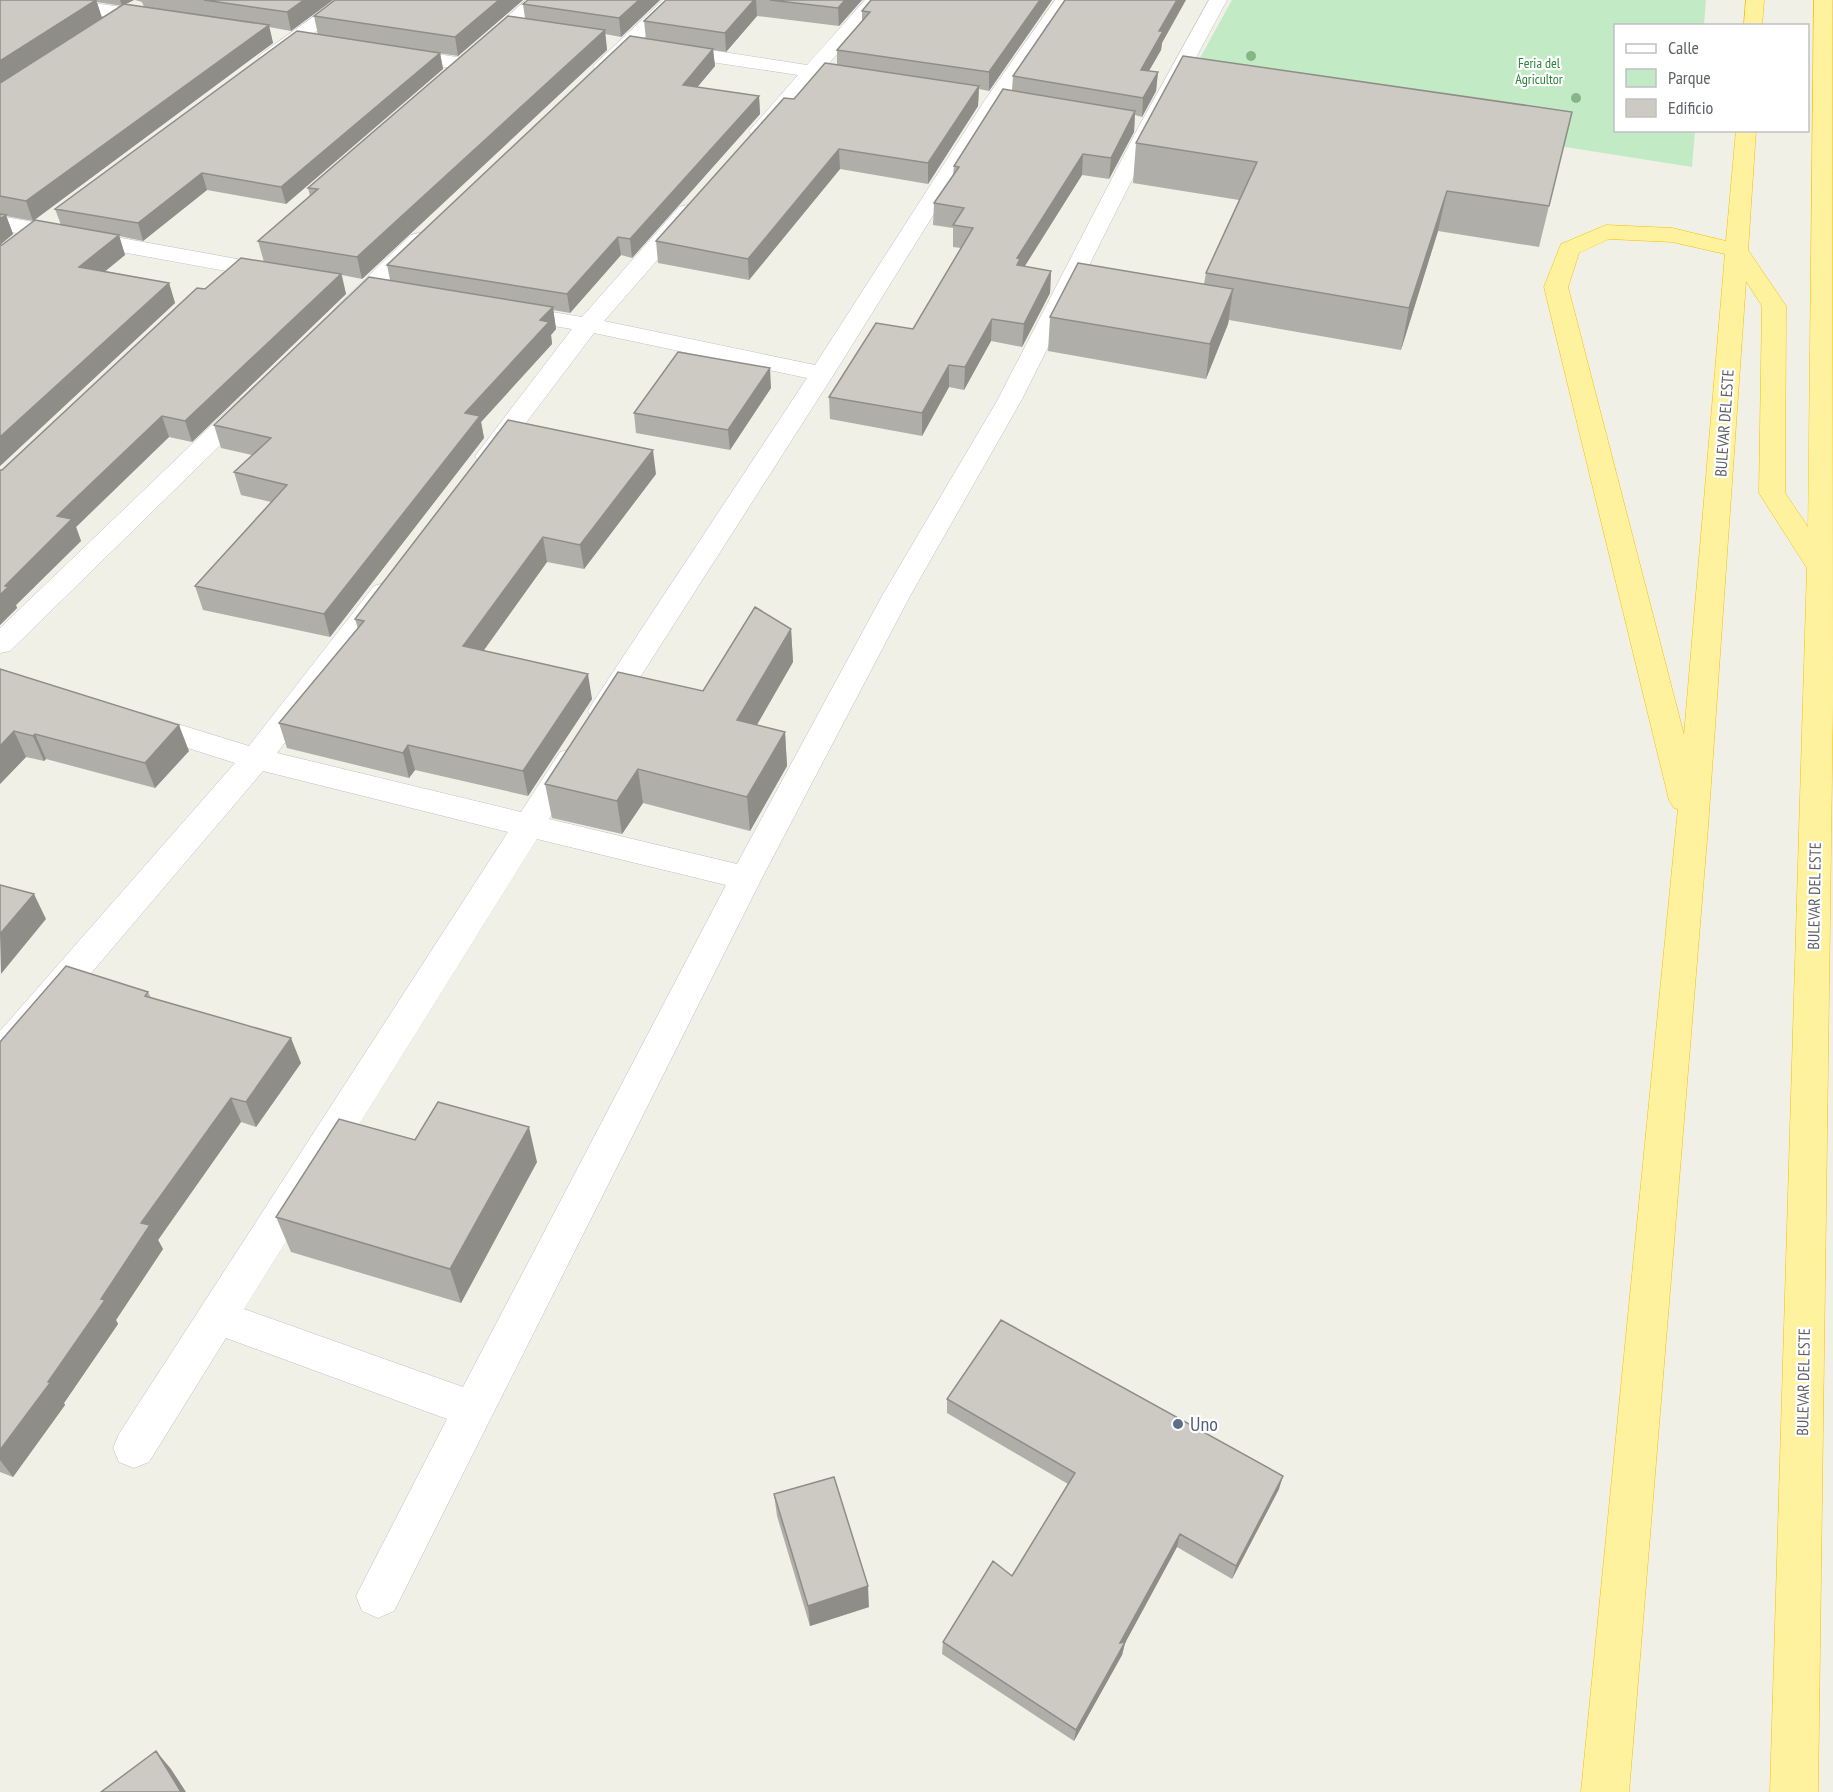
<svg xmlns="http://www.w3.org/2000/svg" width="1833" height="1792" viewBox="0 0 1833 1792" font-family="'PT Sans Narrow',sans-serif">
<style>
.green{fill:#c1eac5}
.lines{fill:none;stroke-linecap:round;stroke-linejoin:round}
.minor-casing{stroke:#bebfc6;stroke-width:1}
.trunk-casing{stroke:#f7bf00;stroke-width:1}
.minor{fill:#fff;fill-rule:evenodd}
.trunk{fill:#fff29e;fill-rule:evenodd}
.tree{fill:#86b687}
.wall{fill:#afaea8;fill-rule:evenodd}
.shaded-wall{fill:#8f8d88}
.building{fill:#cccac3;stroke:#8f8d88;stroke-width:1.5}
.service-dot{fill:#5c6f8a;stroke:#fff;stroke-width:2}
.labels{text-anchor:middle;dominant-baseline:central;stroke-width:4.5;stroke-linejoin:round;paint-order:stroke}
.far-park-label{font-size:14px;fill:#2e863a;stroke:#fff}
.street-label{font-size:16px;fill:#5e6168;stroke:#fff}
.near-service-label{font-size:20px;fill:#4e5e75;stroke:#fff;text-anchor:start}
</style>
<rect width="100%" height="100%" fill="#f1f0e6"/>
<path class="green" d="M1232,0H1706L1704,25L1616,26V130L1695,131L1692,167L1184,87Z"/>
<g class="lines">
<defs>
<path id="minor" d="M25,0H72L157,12L164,14L166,18L164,22L157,24L34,6L27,4Z
M337,0H358L275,62H261L258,58L261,54Z
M526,0H546L492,50H478L475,46L478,42Z
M663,0H683L610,71H596L593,67L596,63Z
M865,0H884L825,68L834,70L837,74L834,78H816L766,135L759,137L752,135L749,131L798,75L671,56L664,54L661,50L664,46L671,44L807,65Z
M1055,0H1073L1005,100L834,374L614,718L603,721L592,718L588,711L592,704L807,378L594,333L497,461L488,464L479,461L475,456L572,329L510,319L502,317L498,312L502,307L510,305L582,317L679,207L687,205L695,207L698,212L695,217L604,321L815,365L985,100Z
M1209,0H1227L1159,126L1021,401L910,596L762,878L394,1611L378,1618L362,1611L356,1596L447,1419L226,1338L149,1462L134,1468L119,1462L113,1448L119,1434L508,832L263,771L13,1065L0,1069V1031L235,763L131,730L127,723L131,716L142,713L249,746L374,586L384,583L394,586L398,592L277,753L521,812L560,752L571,749L582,752L586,759L549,819L737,864L882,596L997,401L1139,126ZM537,839L726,885L463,1387L244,1309Z
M398,48L463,58L470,60L473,64L470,68L463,70L391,58L388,54L391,50Z
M0,216L276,266L284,268L287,273L284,278L276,280L0,230Z
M419,233L427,235L430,240L427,245L354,315L346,317L338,315L334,310L338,305L411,235Z
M248,397L257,399L260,404L257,409L10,651L0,653V628L239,399Z"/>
<path id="trunk" d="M1746,0H1764L1762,26H1744Z
M1814,0H1832L1833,700L1818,1792H1770L1807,568L1759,493L1762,306L1746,281L1708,827L1629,1792H1581L1678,809L1674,808L1669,800L1544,287L1561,244L1606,225L1672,228L1726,241L1736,130H1756L1748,250L1786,306L1785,493L1808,527ZM1609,239L1672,242L1725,254L1684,735L1568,287L1579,253Z"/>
</defs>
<use href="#minor" class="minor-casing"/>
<use href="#trunk" class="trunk-casing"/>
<use href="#minor" class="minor"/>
<use href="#trunk" class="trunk"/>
</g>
<g class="tree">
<circle cx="1251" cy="56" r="5"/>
<circle cx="1576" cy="98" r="5"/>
</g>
<path class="wall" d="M0,0H134L125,4L144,7L142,2L135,0H333L291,31L269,27L273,43L33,221L6,216L13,234L0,245ZM97,2L122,6L102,18Z
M335,0H523L458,56L318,35L314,16Z
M660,0L621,37L605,34L607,50L362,279L342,275L346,294L192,442L169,437L76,527L81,541L16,605L17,608L0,625V470H2L205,289L264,262L258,241L310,196L308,188L525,18L523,4Z
M666,0H862L839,26L757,16L726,52L713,50L715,66L697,87L759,96L760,114L632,258L621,255L570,313L553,310L556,329L551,335L552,344L481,422L484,438L330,637L203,610L195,586L271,502L241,495L234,472L252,455L221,448L214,425L390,280L387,265L646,39L644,21Z
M871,0H1052L989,91L979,89L978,106L928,184L840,169L749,280L658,263L656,241L794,99L837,65V50L862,21V11Z
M1162,43L1161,50L1149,71L1158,72L1156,91L1142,117L1135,115L1134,132L1109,179L1082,175L1024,266L1051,271L1050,293L1022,347L991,341L964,390L949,387L922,436L830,419L829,397L913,329L961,248L953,247V228L933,225L934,203L953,175L954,166L1012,90L1013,76Z
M440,53L443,69L286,204L207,190L143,241L119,236L125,255L105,271L169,283L175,303L0,466L61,225L55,209Z
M1136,143L1549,206L1539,247L1438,231L1401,350L1229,320L1228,324L1206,379L1048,351L1050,317L1204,284L1206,273L1239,200L1133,183Z
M771,388L730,450L636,433L634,413Z
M656,474L584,569L547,562L483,651L592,699L528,796L415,770L409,778L287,748L279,723L358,629L355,619Z
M791,629L793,662L757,725L785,732L787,766L750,831L643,803L622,834L552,818L545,784L703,691Z
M0,669L189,751L155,788L46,759L44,761L26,757L0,784Z
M148,992L151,998L301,1063L256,1127L241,1122L158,1240L163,1249L116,1320L118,1324L64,1403L65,1405L13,1477L0,1472V1042Z
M415,1140L537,1162L461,1303L291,1252L276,1217Z
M947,1399L1279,1489L1232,1579L1177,1547L1125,1643L1122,1655L1074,1741L942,1654L943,1642L1012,1576L1068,1484L947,1413Z
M774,1494L869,1607L810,1626L777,1516Z"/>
<path class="shaded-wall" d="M96,0L102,18L0,84V61Z
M120,0H134L122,6Z
M304,0H333L291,31L287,12Z
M499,0H523L458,56L455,37Z
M639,0H660L621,37L619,18Z
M754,0H756L757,16L726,52L725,33Z
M845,0H862L839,26L838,8Z
M1040,0H1052L989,91V72Z
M1177,0H1186L1162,43L1161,50L1139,88L1141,70L1159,31Z
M269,25L273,43L33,221L26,201Z
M605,30L607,50L362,279L357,257Z
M713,49L715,66L685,102L683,85Z
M440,53L443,69L286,204L281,187Z
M1158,72L1156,91L1142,117L1143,98Z
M979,86L978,106L928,184V163Z
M759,96L760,114L632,258L630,239Z
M1135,111L1134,132L1109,179L1111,158Z
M839,149L840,169L749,280L748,259Z
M1083,154L1082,175L1020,274L1019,281L1017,258Z
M202,173L207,190L143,241L138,223Z
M1447,191L1438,231L1401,350L1409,308Z
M6,215L13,234L0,245V219Z
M119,235L125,255L86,287L79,267Z
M618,237L621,255L570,313L567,294Z
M1051,271L1050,293L1022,347L1024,324Z
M341,274L346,294L192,442L185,421Z
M169,283L175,303L0,466V437Z
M1233,289L1228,324L1206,379L1210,344Z
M553,307L556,329L551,335L552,344L481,422L484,438L330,637L324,614L465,413L540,320Z
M992,319L991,341L964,390L965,367Z
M949,365V387L922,436V413Z
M770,368L771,388L730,450L728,430Z
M162,416L169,437L76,527L81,541L16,605L17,608L0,625V595L5,586L57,516Z
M653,450L656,474L584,569L580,545Z
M543,537L547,562L469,671L463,646Z
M791,629L793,662L740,754L737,720Z
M588,674L592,699L528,796L523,771Z
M179,725L189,751L155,788L145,763Z
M14,731L26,757L0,784V746Z
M785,732L787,766L750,831L747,797Z
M35,734L46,759L44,761L33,736Z
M408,745L415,770L409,778L403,753Z
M638,769L643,803L622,834L617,801Z
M34,894L46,919L1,974L0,934Z
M291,1038L301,1063L256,1127L246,1102Z
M231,1098L241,1122L158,1240L163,1249L116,1320L118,1324L64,1403L65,1405L13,1477L0,1460V1450L48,1382L101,1299L141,1223Z
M529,1127L537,1162L461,1303L450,1269Z
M1283,1476L1279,1489L1232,1579L1236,1566Z
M1180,1534L1177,1547L1125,1643L1122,1655L1074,1741L1076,1730L1120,1643Z
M868,1586L869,1607L810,1626L808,1606Z
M156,1751L171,1769L186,1792H181Z"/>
<path class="building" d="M0,0H96L0,61Z
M204,0H304L287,12Z
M335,0H499L455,37L314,16Z
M528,0H639L619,18L523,4Z
M666,0H754L725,33L644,21Z
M770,0H845L838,8Z
M871,0H1040L989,72L837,50L870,12L862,11Z
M1065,0H1177L1159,31H1163L1141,70L1158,72L1143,98L1013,76Z
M124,4L269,25L26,201L0,196V83Z
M508,16L605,30L357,257L258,241L318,189L308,188Z
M297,31L440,53L281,187L202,173L138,223L55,209Z
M630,36L713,49L683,85L759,96L630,239L618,237L567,294L387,265Z
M1183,56L1572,112L1549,206L1447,191L1409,308L1206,273L1257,162L1136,143Z
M825,63L979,86L928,163L839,149L748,259L656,241L784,98L794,99Z
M1003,89L1135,111L1111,158L1083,154L1017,258L1020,259L1017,265L1051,271L1024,324L992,319L965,367L949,365L922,413L829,397L876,323L913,329L973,228L953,225L964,208L934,203L959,167L954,166Z
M0,214L6,215L0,219Z
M35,220L119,235L79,267L169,283L0,437V245H2Z
M241,258L341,274L185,421L162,416L57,516L72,519L5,586L8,587L0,595V470H2L197,288L205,289Z
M1078,263L1233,289L1210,344L1050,317Z
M369,277L553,307L540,320L549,322L465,413L480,416L324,614L195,586L287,485L234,472L271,438L214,425Z
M678,352L770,368L728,430L634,413Z
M508,420L653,450L580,545L543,537L463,646L588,674L523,771L408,745L403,753L279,723L364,621L355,619Z
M755,607L791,629L737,720L785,732L747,797L638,769L617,801L545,784L618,672L703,691Z
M0,669L179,725L145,763L35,734L33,736L14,731L0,746Z
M0,885L34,894L0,934Z
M66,966L148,992L145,996L291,1038L246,1102L231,1098L141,1223L150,1225L101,1299L105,1300L48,1382L50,1383L0,1450V1042Z
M438,1102L529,1127L450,1269L276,1217L339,1119L415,1140Z
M1001,1320L1283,1476L1236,1566L1180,1534L1120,1643L1125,1642L1076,1730L943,1642L993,1561L1012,1576L1075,1473L947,1399Z
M834,1477L868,1586L808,1606L774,1494Z
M156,1751L181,1792H101Z"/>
<circle class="service-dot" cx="1178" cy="1424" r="6"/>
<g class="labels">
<g class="far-park-label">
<text x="1539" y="63">Feria del<tspan x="1539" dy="16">Agricultor</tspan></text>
</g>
<g class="street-label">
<text transform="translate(1724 423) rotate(-86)">BULEVAR DEL ESTE</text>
<text transform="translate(1814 896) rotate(-89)">BULEVAR DEL ESTE</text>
<text transform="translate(1803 1382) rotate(-89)">BULEVAR DEL ESTE</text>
</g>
<g class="near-service-label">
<text x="1190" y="1424">Uno</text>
</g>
</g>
<rect x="1614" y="24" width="195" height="108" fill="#ffffff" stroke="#bfc0c3" stroke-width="1.5"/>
<rect x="1626" y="44" width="30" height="9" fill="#ffffff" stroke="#bfc0c3" stroke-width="1.5"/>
<text x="1668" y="54" font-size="18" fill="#5e6168">Calle</text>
<rect x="1626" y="69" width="30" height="18" fill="#c1eac5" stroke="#bfc0c3" stroke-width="1.5"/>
<text x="1668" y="84" font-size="18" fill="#5e6168">Parque</text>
<rect x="1626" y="99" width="30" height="18" fill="#cccac3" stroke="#bfc0c3" stroke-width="1.5"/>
<text x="1668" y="114" font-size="18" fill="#5e6168">Edificio</text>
</svg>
